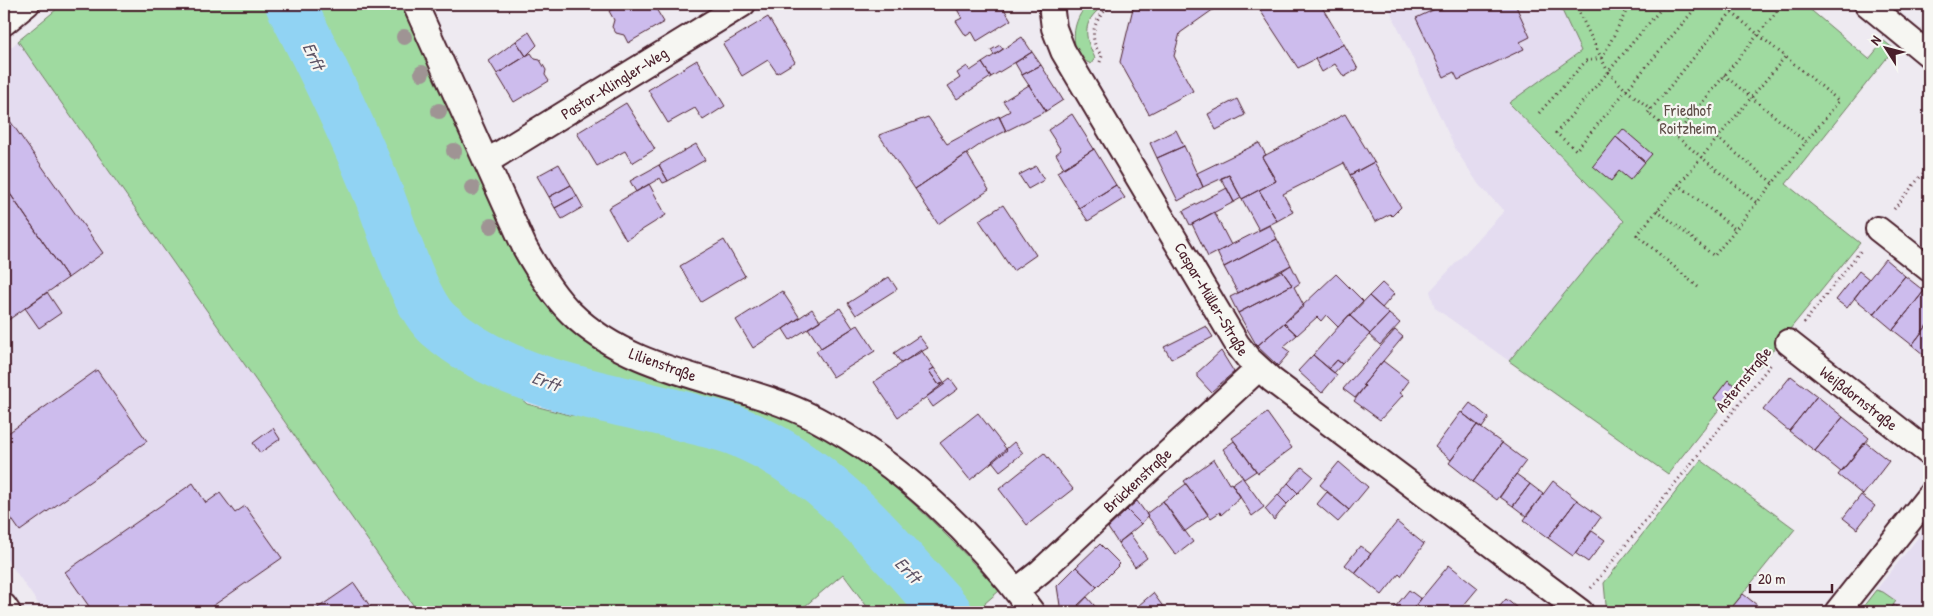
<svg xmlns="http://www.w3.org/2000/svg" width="1933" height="616" viewBox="0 0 1933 616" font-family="'Patrick Hand',sans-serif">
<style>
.built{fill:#e4dcf0}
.green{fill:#9fdaa0;stroke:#747c66}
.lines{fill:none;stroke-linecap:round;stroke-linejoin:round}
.river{stroke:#91d3f3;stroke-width:50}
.building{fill:#cdbced;stroke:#4a1f2b}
.street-casing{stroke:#4a1f2b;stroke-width:28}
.path{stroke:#4a1f2b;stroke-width:3;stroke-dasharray:1 4;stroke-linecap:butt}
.street{stroke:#f6f6f2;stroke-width:24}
.tree{fill:#9f9494}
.labels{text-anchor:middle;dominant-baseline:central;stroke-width:4.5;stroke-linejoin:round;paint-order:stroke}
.street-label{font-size:16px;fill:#4a1f2b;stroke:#f6f6f2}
.park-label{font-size:16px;fill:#5f4e48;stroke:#f6f6f2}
.water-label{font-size:18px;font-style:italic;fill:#5f5567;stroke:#f6f6f2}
</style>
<rect width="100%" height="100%" fill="#eeeaf1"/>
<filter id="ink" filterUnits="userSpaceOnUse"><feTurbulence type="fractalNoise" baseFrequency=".02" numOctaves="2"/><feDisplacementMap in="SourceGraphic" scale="10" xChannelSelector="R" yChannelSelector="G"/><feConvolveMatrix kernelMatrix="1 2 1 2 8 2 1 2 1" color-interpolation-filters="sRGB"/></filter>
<g filter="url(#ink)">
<path class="built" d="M1387,4H1559L1581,50L1509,104L1625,221L1509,361L1435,308L1430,291L1504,211L1479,185L1456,150Z
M18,41L418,612H44L4,555V54Z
M1929,524V612H1888L1896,601L1876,590Z"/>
<path class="green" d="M63,4H279L365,184L402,289L412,313L427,333L468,369L503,383L527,404L569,415L635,420L670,426L752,449L779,464L801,480L867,543L931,612H871L843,574L798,612H418L18,41Z
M300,4H403C443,93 479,187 530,270C539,286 548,306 561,319C622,382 719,387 796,423C877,461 940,526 999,591L984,604L988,609L985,612H965L857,498L807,456L752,428L717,414L589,379L471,333L450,322L440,308L421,271Z
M1089,4H1106C1082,20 1083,35 1095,58L1091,64C1066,54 1072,17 1089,4Z
M1559,4H1807L1806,6L1869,59L1884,41L1894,49L1786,184L1860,243L1759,367L1755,364L1668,474L1509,361L1624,221L1509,103L1581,51Z
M1701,460L1795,529L1728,612H1615L1606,605L1604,583Z
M1876,590L1883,592L1896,601L1888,612H1859Z"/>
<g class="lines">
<path class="river" d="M290,4C322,66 353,130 379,195C392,227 414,304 439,325C510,388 610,395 697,420C712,424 729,427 743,434C828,470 887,546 947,612"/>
</g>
<path class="building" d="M622,4H653L664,22L628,43L624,35L616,33L612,27L614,20L609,11Z
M954,4H1001L1011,20L977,41L972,32L966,36L956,21L962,18Z
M1134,4H1221L1180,33L1174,56L1193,91L1149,114L1120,62Z
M1256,4H1320L1344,44L1298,68Z
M1446,4H1515L1530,37L1520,42L1524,49L1458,80L1454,72L1444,77L1416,18Z
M768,17L795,62L777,73L768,60L742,76L723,44Z
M529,32L537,45L526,56L516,41Z
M1022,37L1032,52L991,77L982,63Z
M516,41L526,56L497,74L489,61Z
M1344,44L1358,69L1344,77L1335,64L1322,72L1315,59Z
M1000,45L1003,49L994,55L991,50Z
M1032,52L1041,65L1022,75L1015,63Z
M531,53L535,59L540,60L546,70L545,75L549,81L514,102L497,74Z
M697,60L725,106L703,120L695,108L668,123L648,90Z
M982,63L991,77L957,99L948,86L960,78L957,73L967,66L970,71Z
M1041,65L1063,100L1046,111L1022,75Z
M1029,85L1046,111L1006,131L999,117L1010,111L1003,101Z
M1237,99L1245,115L1216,130L1208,114Z
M626,103L655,149L632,163L625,151L597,166L577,133Z
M1072,114L1094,149L1064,168L1056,154L1061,150L1048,130Z
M1345,114L1374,162L1350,175L1344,163L1283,194L1293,212L1277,221L1259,190L1276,181L1262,157Z
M999,116L1006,131L984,142L915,189L879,135L928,117L947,144Z
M8,118L103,253L68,278L4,185V121Z
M1623,129L1652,154L1645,162L1616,137Z
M1176,130L1184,146L1157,158L1150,143Z
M1616,137L1645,162L1630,180L1619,171L1611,181L1593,166Z
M1259,143L1266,155L1262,157L1276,181L1242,199L1229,175L1203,187L1197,173Z
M696,144L705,160L668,181L659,165Z
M1184,146L1203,187L1178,201L1157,158Z
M1094,149L1116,185L1079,208L1057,172Z
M967,154L989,190L938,224L915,189Z
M1374,162L1401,207L1392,216L1390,214L1375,222L1350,175Z
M559,164L571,185L549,197L537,176Z
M659,165L668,181L663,183L660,178L636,192L630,181Z
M1036,166L1044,180L1028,189L1019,175Z
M1229,175L1241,198L1234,202L1221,178Z
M649,184L666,215L626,240L608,208Z
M4,185L68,278L4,323Z
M571,185L577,196L555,208L549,197Z
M1116,185L1125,198L1088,221L1079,208Z
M1227,188L1234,202L1190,225L1183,211Z
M1259,190L1277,221L1259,230L1242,199Z
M577,196L583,207L562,219L555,208Z
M1003,205L1036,255L1013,271L979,220Z
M1214,212L1231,245L1208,257L1192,224Z
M1270,225L1277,239L1224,267L1217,252Z
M1277,239L1291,265L1238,293L1224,267Z
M724,240L745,276L701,302L680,266Z
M1885,259L1905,276L1874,314L1854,298Z
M1291,265L1300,283L1294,287L1304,306L1257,346L1238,313L1292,285L1282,271Z
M1282,271L1292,285L1238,313L1230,297Z
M1859,271L1869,279L1847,308L1836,300Z
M1336,274L1363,301L1338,327L1326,315L1321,321L1317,317L1297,335L1284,323Z
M1905,276L1924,291L1893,330L1874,314Z
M889,277L897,289L856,315L848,303Z
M1382,283L1394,294L1382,308L1369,296Z
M782,291L800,318L753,348L736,320Z
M1924,291L1929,295V323L1912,345L1893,330Z
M47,292L61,313L39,328L25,308Z
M1369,296L1389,314L1370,334L1350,316Z
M840,308L853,328L821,348L808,328Z
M812,309L820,321L790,340L783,329Z
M1389,314L1400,323L1380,345L1369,335Z
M1349,315L1370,334L1342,364L1337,360L1329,369L1313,355Z
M1284,323L1297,335L1283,347L1290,352L1278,366L1257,346Z
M1929,323V359L1912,345Z
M858,325L875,351L833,377L816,351Z
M1206,326L1213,337L1171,359L1164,347Z
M1395,330L1403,337L1363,385L1365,386L1355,398L1343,389Z
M919,336L928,348L901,363L894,353Z
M921,350L934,368L929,371L939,385L944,382L945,384L898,417L874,382Z
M1221,351L1234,372L1211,392L1197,377V373Z
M1313,355L1337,375L1322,393L1298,371Z
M1337,360L1342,364L1334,373L1329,369Z
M1383,361L1409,381L1400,393L1403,395L1380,420L1354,401L1365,386L1363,385Z
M934,368L944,382L939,385L929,371Z
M97,370L147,441L20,531L4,508V436Z
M1791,376L1817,396L1789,431L1763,410Z
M950,378L958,389L933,407L926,397Z
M1728,380L1736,387L1722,405L1714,398Z
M1817,396L1843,417L1815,451L1789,431Z
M1470,403L1489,418L1482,428L1462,413Z
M1461,412L1477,425L1451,460L1435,447Z
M978,413L1007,450L970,480L940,443Z
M1267,413L1292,448L1258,473L1232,438Z
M1843,417L1869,438L1841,472L1815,451Z
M1477,425L1502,443L1473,482L1449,463Z
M273,428L280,439L260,453L253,443Z
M1234,441L1256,471L1244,479L1223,449Z
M1014,442L1023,453L1000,471L992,461Z
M1865,442L1889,461L1863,495L1838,475Z
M1502,443L1526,461L1497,500L1473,482Z
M1044,453L1073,489L1027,525L999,489Z
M1214,459L1229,484L1231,483L1241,497L1221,515L1220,512L1211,518L1184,481Z
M1339,462L1368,487L1349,510L1320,485Z
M1302,467L1313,476L1298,493L1288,483Z
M1516,474L1530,484L1513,506L1500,497Z
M1242,477L1264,507L1252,516L1232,484Z
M1553,481L1577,500L1548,538L1524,520Z
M193,483L206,503L220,493L235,513L245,506L282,558L204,612H101L100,610L93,612L65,572Z
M1288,483L1298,493L1287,504L1278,495Z
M1186,484L1208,515L1184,532L1163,501Z
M1530,484L1543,494L1526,516L1513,506Z
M1327,492L1349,510L1338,522L1317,504Z
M1278,495L1287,504L1274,520L1265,509Z
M1861,495L1875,506L1857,529L1843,518Z
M1577,500L1601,517L1573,556L1548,538Z
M1137,501L1148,516L1141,524L1127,510Z
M1163,501L1193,542L1176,555L1146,514Z
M1127,510L1141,524L1118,543L1108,528Z
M1397,522L1424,544L1401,576L1399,574L1382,595L1355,573Z
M1592,531L1605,540L1588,562L1575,553Z
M1130,534L1147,558L1135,567L1118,543Z
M1100,544L1120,564L1097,587L1076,567Z
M1360,546L1371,554L1355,573L1345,565Z
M1449,565L1478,588L1458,612H1425L1416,605Z
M1076,567L1097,587L1078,605L1079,607L1073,612H1061L1057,586Z
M354,583L374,612H312L347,588Z
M1409,590L1421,599L1410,612H1391Z
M1153,593L1167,612H1131Z
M1743,594L1757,605L1748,612H1728Z
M1087,597L1100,612H1073Z
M1506,599L1522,612H1495Z
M1894,605L1903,612H1888Z"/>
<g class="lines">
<defs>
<path id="street" d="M415,4L525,248C538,271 552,294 571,313C637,378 737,378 816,419C900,463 976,536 1032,612
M1051,4L1054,28L1063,51L1237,344L1248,358L1272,380L1581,612
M1867,4L1929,55
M4,23L27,4
M486,162L743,4
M1878,229L1929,269
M1788,342L1929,453
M1016,591L1041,571L1258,369
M4,606L8,612
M1837,612L1929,496"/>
</defs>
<use href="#street" class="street-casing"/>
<path class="path" d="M1575,4L1608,72L1556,133L1576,150L1699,4
M1738,4L1648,113L1757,203
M1602,58L1630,4
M1100,62L1102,56C1086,38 1094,17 1113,4
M1724,75L1806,142
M1651,109L1626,90L1608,72L1665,4
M1539,113L1586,61L1601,58
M1675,136L1783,4
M1717,138L1773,183
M1678,184L1735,229
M1894,209L1929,166
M1657,210L1714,256L1839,101L1731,12
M1698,287L1637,235L1785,57
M1804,323L1862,249
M1591,588L1772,363"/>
<use href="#street" class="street"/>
</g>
<g class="tree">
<circle cx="404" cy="37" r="8"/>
<circle cx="422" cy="73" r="8"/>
<circle cx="439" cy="111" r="8"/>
<circle cx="454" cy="151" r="8"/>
<circle cx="472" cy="188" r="8"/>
<circle cx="491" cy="226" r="8"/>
</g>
</g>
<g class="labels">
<g class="street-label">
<text transform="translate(614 83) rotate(-32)">Pastor-Klingler-Weg</text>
<text transform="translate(1212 299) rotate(59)">Caspar-Müller-Straße</text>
<text transform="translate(663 364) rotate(20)">Lilienstraße</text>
<text transform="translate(1743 379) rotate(-51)">Asternstraße</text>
<text transform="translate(1859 398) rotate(38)">Weißdornstraße</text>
<text transform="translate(1137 480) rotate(-43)">Brückenstraße</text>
</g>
<g class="park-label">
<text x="1688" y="110">Friedhof<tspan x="1688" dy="18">Roitzheim</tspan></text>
</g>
<g class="water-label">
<text transform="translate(314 56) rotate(65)">Erft</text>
<text transform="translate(546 381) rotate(21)">Erft</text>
<text transform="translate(908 570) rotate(47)">Erft</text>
</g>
</g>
<rect width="1933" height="616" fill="none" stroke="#f6f6f2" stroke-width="20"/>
<rect x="10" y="10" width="1913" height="596" fill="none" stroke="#4a1f2b" stroke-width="2" filter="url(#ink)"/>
<g transform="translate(1886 48) rotate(306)" stroke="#f6f6f2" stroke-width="4" paint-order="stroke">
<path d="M0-4L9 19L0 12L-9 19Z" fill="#4a1f2b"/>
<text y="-8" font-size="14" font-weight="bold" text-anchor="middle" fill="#4a1f2b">N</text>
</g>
<path d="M1750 584v8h82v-8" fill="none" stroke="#4a1f2b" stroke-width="2.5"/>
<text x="1758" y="584" font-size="15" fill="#4a1f2b" stroke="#f6f6f2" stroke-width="4" paint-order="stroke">20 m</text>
</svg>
